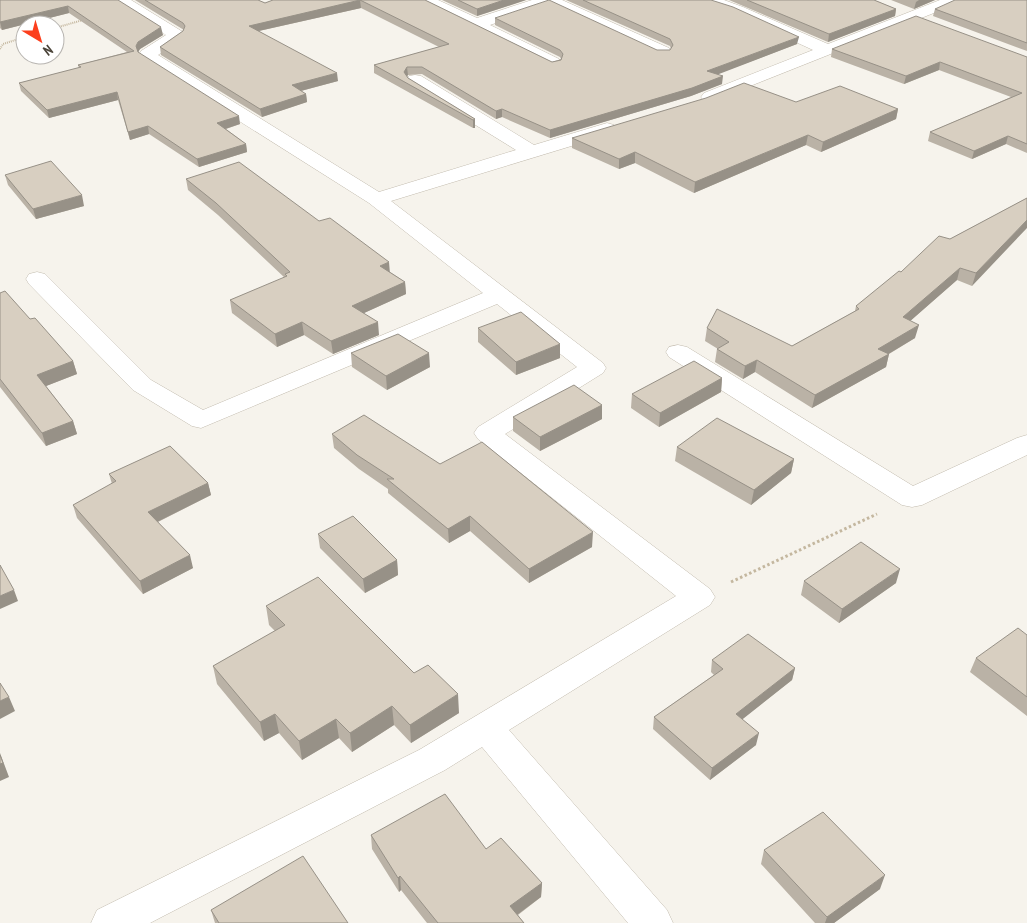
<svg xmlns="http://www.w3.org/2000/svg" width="1027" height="923" viewBox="0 0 1027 923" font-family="'PT Sans Narrow',sans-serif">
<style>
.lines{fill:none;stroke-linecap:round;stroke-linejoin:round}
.street-casing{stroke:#c2bbae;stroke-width:1}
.path-far1{stroke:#c4b79f;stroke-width:2;stroke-dasharray:1 1;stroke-linecap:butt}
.path{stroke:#c4b79f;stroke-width:3;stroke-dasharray:2.5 2.5;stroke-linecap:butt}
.street{fill:#fff;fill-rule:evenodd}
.wall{fill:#bab2a6}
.shaded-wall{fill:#979187}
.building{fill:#d8cfc1;stroke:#979187}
</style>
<rect width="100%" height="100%" fill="#f6f3ec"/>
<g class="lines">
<defs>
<path id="street" d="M112,0H131L183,32L185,35L183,38L158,55L379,192L516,150L409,84L406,80L409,76L415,75L421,76L534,145L607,123L614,125L616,129L614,133L391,201L603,363L606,368L603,373L505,434L710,589L715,597L710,605L509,730L667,910L673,923H628L482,747L445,770L150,923H91L97,910L419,750L676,596L478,439L474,433L478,427L577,367L497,304L201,428L192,426L133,390L29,284L26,279L29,274L37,272L45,274L151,380L203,410L483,293L369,203L141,59L139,55L141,51L166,35Z
M418,0H438L477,18L532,0H562L669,48L671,52L669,56H657L548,5L490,25L559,59L561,63L559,67L553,68L421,3Z
M701,0H724L743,7L828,44L940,0H962L959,3L710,102L704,101L701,97L704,93L813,50L733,13L704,3Z
M678,345L687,347L913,486L1017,438L1027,435V455L922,505L912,507L902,505L669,357L666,352L669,347Z"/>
</defs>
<use href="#street" class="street-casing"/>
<path class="path-far1" d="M55,28L83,20
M0,49L3,44L25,37"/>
<path class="path" d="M731,582L877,514"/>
<use href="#street" class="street"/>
</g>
<path class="wall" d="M0,0H118L163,35L140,49L138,52L240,124L226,129L246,144L247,152L199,167L149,134L130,140L118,100L49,118L21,91L19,83L79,68L78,65L127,52L69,13L2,30L0,28Z
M135,0H258L265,3L273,0H425L552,62L561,59L560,57L495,25V18L657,50H670L671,49L670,46L566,0H711L797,44L717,74L722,84L691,96L550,138L502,117L496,119L422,74L408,75L407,76L408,78L475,119V128H473L374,73V65L439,47L361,8L259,31L338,81L301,91L306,94L307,102L262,117L161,55L160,47L183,31L184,30Z
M442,0H526L477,16Z
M729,0H874L896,9L895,16L828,42Z
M891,0H935L914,9Z
M1027,0V51L933,16L935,9Z
M832,49L1027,57V153L1006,144L972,159L928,141L930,132L1011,97L939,70L904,84L831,57Z
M796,102L898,109L896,119L821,152L806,145L694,193L635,163L619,169L572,148V138Z
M5,175L84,206L36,219L8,185Z
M186,179L319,221L390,272L405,282L406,294L364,313L379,335L333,354L304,335L277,347L232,313L230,300L285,278L218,215L188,190Z
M1027,198L972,286L957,280L910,321L915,338L889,354L886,367L812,408L755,372L743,379L715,362L717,349H718L705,341L707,328L792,346L855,311L856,306L901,272L950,239Z
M0,293L30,319L73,361L77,374L46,386L73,421L77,434L46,446L0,387Z
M478,328L560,358L516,375L478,342Z
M351,353L430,367L387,390L352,367Z
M722,378L721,392L659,427L631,408L632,394Z
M602,405V419L540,451L513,431V417Z
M332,434L440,464L592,547L529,583L470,531L449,543L388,493V489L359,469L334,448Z
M677,447L794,459L791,473L751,505L675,461Z
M109,474L208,483L211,495L158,522L193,568L143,594L77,518L73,505L112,484Z
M318,534L397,560L398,575L365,593L320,548Z
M804,581L896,583L839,623L801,595Z
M266,606L414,673L459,713L411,743L394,725L352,752L339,738L302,760L279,733L264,741L217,684L213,666L275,631L269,625Z
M1027,635V716L970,672L976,658Z
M712,660L795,668L792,680L742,719L756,745L710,780L653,729L654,717L714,675L711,672Z
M371,835L486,849L542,883L541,897L518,915L524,923H427L401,890L399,892L372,849Z
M764,850L880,889L834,923H815L761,864Z
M211,910L348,923H215Z"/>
<path class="shaded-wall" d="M360,0L361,8L250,33L249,26Z
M504,0H526L477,16V9Z
M919,0H935L914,9L916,2Z
M68,6L69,13L2,30L0,22Z
M896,9L895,16L828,42L829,34Z
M161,27L163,35L140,49L137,54L136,46L138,42Z
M799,37L797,44L706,79L707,71Z
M940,62L939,70L904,84L906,76Z
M407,67L408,75L404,80V72Z
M337,73L338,81L293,93L292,85Z
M723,76L722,84L691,96L550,138V130Z
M117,92L118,100L49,118L47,110Z
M306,94L307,102L262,117L260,109Z
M502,109V117L496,119V111Z
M898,109L896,119L821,152L823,142Z
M239,116L240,124L219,131L217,123Z
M475,119V128H473V120Z
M148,126L149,134L130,140L128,132Z
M808,135L806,145L694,193L695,182Z
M1008,136L1006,144L972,159L974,151Z
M246,144L247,152L199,167L197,159Z
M635,152V163L619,169V159Z
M82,195L84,206L36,219L33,209Z
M1027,220V228L972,286L976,273Z
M389,262L390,274L380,266Z
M960,268L957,280L900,330L903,317Z
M405,282L406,294L353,318L352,306Z
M302,322L304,335L277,347L275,334Z
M378,322L379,335L333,354L331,341Z
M919,325L915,338L880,359L889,354L886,367L812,408L815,395L878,349Z
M560,344V358L516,375V362Z
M429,353L430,367L387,390L386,376Z
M757,360L755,372L743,379L745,366Z
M73,361L77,374L41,388L37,375Z
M722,378L721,392L659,427L660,413Z
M602,405V419L540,451V437Z
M73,421L77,434L46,446L42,433Z
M794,459L791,473L751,505L754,490Z
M208,483L211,495L151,525L148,512Z
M470,516V531L449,543L448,529Z
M593,532L592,547L529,583V569Z
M190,555L193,568L143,594L140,581Z
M397,560L398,575L365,593L363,579Z
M900,569L896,583L839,623L842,609Z
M14,590L18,601L0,609V596Z
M795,668L792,680L734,726L736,714Z
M458,694L459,713L411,743L410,725Z
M9,697L15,711L0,719V701Z
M392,706L394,725L352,752L350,733Z
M275,714L279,733L264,741L260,722Z
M336,719L339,738L302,760L299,741Z
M759,733L756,745L710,780L712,768Z
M0,753L9,777L0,781Z
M885,875L880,889L834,923H825L827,917Z
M400,876L401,890L399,892L398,878Z
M542,883L541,897L510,920V906Z"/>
<path class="building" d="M0,0H118L161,27L138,42L136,46L138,52L239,116L217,123L246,144L197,159L148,126L128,132L117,92L47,110L19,83L81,67L78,65L134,51L68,6L0,22Z
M145,0H258L265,3L273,0H425L552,62L561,60L563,54L560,50L495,18L549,0L657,50H670L673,45L670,39L583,0H711L733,7L799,37L707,71L723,76L692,88L550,130L502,109L496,111L422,67H407L404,72L408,78L475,119L473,120L374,65L449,44L360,0L249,26L337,73L292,85L306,94L260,109L160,47L183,31L185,26L183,23Z
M458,0H504L477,9Z
M747,0H874L896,9L829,34Z
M955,0H1027V43L935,9Z
M916,16L1027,57V144L1008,136L974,151L930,132L1022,93L940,62L906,76L832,49Z
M744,83L796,102L840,86L898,109L823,142L808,135L695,182L635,152L619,159L572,138L706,98Z
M51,161L82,195L33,209L5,175Z
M239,162L319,221L330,218L389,262L380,266L405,282L352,306L378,322L331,341L302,322L275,334L230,300L287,276L285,274L290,272L216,203L186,179Z
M1027,198V220L976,273L960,268L903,317L919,325L878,349L889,354L815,395L757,360L745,366L717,349L729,342L707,328L717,309L792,346L859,309L856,306L899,271L901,272L939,236L950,239Z
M5,291L30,319L35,318L73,361L37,375L73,421L42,433L0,379V293Z
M521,312L560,344L516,362L478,328Z
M398,334L429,353L386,376L351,353Z
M694,361L722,378L660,413L632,394Z
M574,385L602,405L540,437L513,417Z
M364,415L440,464L482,442L593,532L529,569L470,516L448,529L387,479H394L357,455L332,434Z
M717,418L794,459L754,490L677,447Z
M170,446L208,483L148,512L190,555L140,581L73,505L116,481L109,474Z
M353,516L397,560L363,579L318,534Z
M861,542L900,569L842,609L804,581Z
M0,565L14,590L0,596Z
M318,577L414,673L428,665L458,694L410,725L392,706L350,733L336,719L299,741L275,714L260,722L213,666L285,625L266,606Z
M1018,628L1027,635V697L976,658Z
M748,634L795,668L736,714L759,733L712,768L654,717L723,669L712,660Z
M0,683L9,697L0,701Z
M0,755L3,763L0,764Z
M445,794L486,849L501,838L542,883L510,906L524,923H438L400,876L398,878L371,835Z
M823,812L885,875L827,917L764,850Z
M303,856L348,923H219L211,910Z"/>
<g transform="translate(40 40) rotate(142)"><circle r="24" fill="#ffffff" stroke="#b7b4b0"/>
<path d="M0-4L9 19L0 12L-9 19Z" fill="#fc3f1d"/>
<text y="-8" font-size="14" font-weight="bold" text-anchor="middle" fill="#4b4439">N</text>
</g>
</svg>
